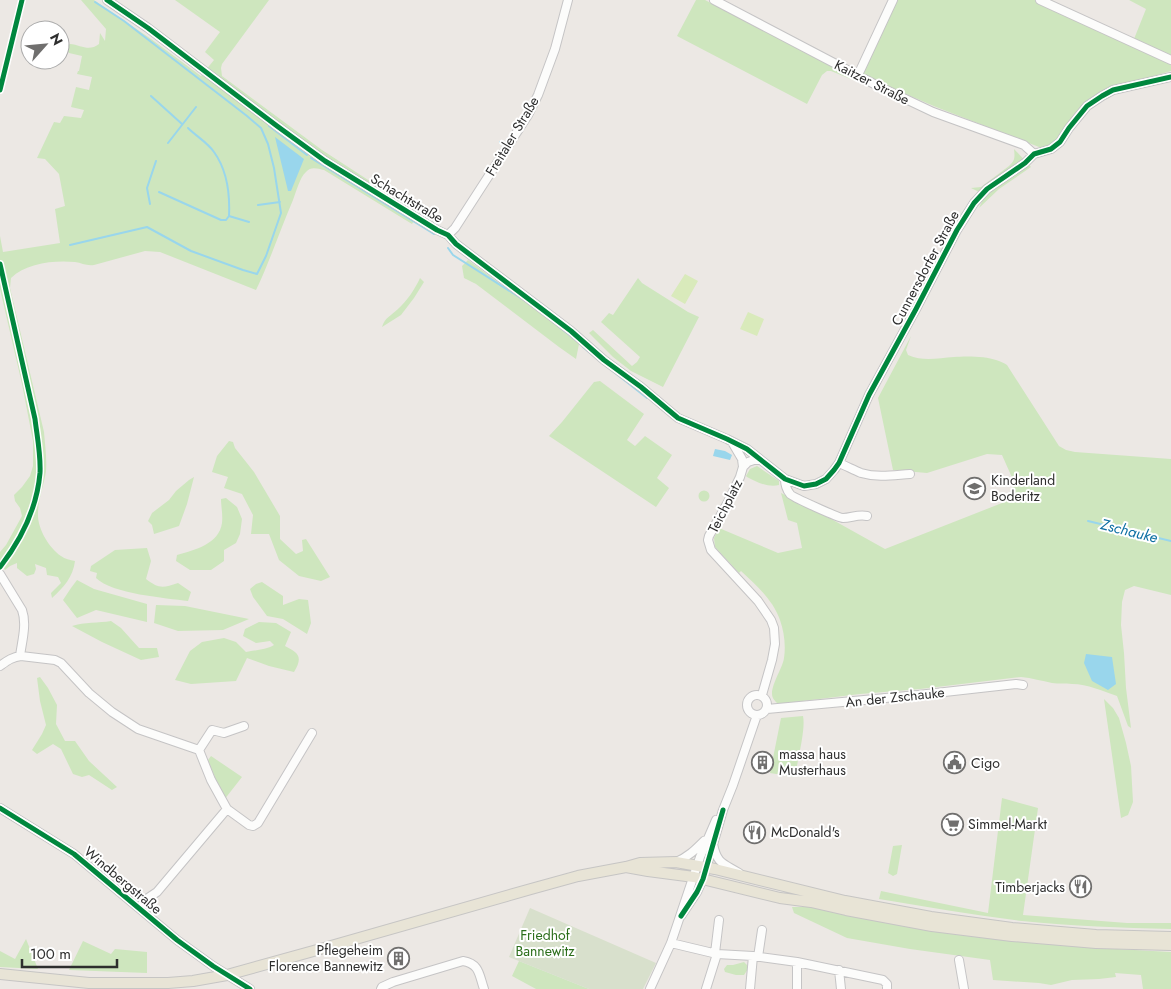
<svg xmlns="http://www.w3.org/2000/svg" width="1171" height="989" viewBox="0 0 1171 989" font-family="Jost,sans-serif">
<style>
.green{fill:#cee6be}
.cemetery{fill:#d8e0cc}
.pitch{fill:#d9eabb}
.water{fill:#99d6ec}
.lines{fill:none;stroke-linecap:round;stroke-linejoin:round}
.stream{stroke:#99d6ec;stroke-width:2}
.minor-casing{stroke:#c5c4c5;stroke-width:10}
.major-casing{stroke:#c6c5c4;stroke-width:12}
.minor{stroke:#fcfcfb;stroke-width:8}
.major{stroke:#e8e4d6;stroke-width:10}
.cycleway-casing{stroke:#fff;stroke-width:8}
.cycleway{stroke:#00873e;stroke-width:5}
.labels{text-anchor:middle;dominant-baseline:central;stroke-width:4;stroke-linejoin:round;paint-order:stroke}
.street-label{font-size:14px;fill:#2e2e2e;stroke:#fff}
.poi-label{font-size:14px;fill:#2e2e2e;stroke:#fff;text-anchor:start}
.park-label{font-size:14px;fill:#2c6e1b;stroke:#fff}
.water-label{font-size:15px;font-style:italic;fill:#0d6fa3;stroke:#fff}
</style>
<rect width="100%" height="100%" fill="#ece8e4"/>
<path class="green" d="M81,0H94L151,39L201,76L214,60L205,52L220,32L175,0H269L222,64L221,68L222,76L322,150L419,213L412,224L324,170C318,169 311,166 306,172C300,177 296,192 293,200C280,230 270,261 256,290L160,252L145,251L94,265C86,266 82,263 75,262C54,260 26,263 11,278L10,288L44,432C45,445 47,458 46,471C44,485 38,499 38,513C37,528 49,548 61,556C65,559 70,560 75,561C73,577 64,587 52,598L51,593L61,583L58,577L47,575L46,568L35,564L36,569L34,574L27,576L17,568V563L10,566L5,570L0,562V552L6,545L22,516L20,508L15,501L14,495L22,487L30,476L33,466V441L22,384L0,289V236L3,252L60,243L55,209L65,206L59,174L45,159L37,158L54,122L60,123L64,116L81,118L84,110L71,107L76,87L89,90L92,77L77,74L78,71H79L82,56L69,53L65,47L70,44C81,45 89,52 99,44L100,33L105,41L106,29Z
M696,0H705L828,64L833,68L858,81V82L831,71H827L822,75L807,104L677,36Z
M896,0H1036L1171,62V71L1106,90L1082,106L1055,142L1048,147H1039L936,107L864,76L862,73Z
M1129,0H1171V57L1134,39L1146,9Z
M1014,149L1031,167L999,189L979,208L985,195L971,188L981,187L1009,166C1015,161 1015,157 1014,149Z
M468,260L552,322L579,344L576,359L559,347L476,284L464,278L462,266Z
M420,278L424,282L414,298L401,315L382,327C385,317 391,316 398,309C407,301 415,289 420,278Z
M638,278L642,283L688,312L699,317L663,387L631,371L613,357L589,333L593,330L632,366L637,362L640,357L601,322L609,313L613,315Z
M911,336L906,350L908,355C924,362 938,358 954,357C965,356 986,356 996,360C1000,361 1004,363 1007,365L1059,446L1066,450L1075,452L1171,459V595L1134,586L1125,590L1122,602L1121,625L1124,653L1126,688L1131,728L1128,726L1117,696C1102,691 1088,684 1072,684C1065,683 1059,684 1052,683C1042,681 1032,678 1021,677L920,689L860,694L778,704C777,703 773,699 773,698C768,689 783,668 784,658C786,646 784,631 780,620C773,600 756,585 741,571L739,573L715,547L714,538L719,528L778,553L802,548L797,523L788,520L781,493L833,520L885,549L1002,503L1011,493L1014,482L1002,455L987,454L927,473L893,470L878,398Z
M600,381L644,414L627,440L635,446L645,436L672,455L657,478L669,488L656,507L549,436L562,422L594,382Z
M229,441L233,442L235,448L254,472L280,516V539L296,554L303,551L302,540L306,539L330,577L321,581L299,576L279,560L269,534H251L253,515L242,494L224,488L228,477L212,472L217,456Z
M757,466L779,481V485C769,488 756,482 747,477L746,476L750,469Z
M194,477L187,504L179,526L154,534L152,525L148,521L152,513L169,500L176,491L189,480Z
M698.5 496a5.5 5.5 0 1 1 11 0a5.5 5.5 0 1 1-11 0Z
M226,498L237,507L242,519L240,534L236,543L224,550V561L211,570H190L176,561L177,555C195,550 219,544 222,523C223,515 221,506 221,499Z
M147,548L151,561L146,579C159,589 163,588 178,583L191,592L188,601C166,598 112,594 96,578L97,573L90,571L91,566L115,550Z
M77,580L94,589L147,604V622L96,610L77,618L63,600L71,588Z
M262,582L283,596V605L299,599L308,600L311,623L307,634L283,619L267,616L253,597L250,589L256,584Z
M156,605L185,606L249,619L223,630L178,631L154,623Z
M111,621L121,628L139,648H157L159,657L141,660L102,642L72,626C84,622 99,623 111,621Z
M259,622L276,623L291,632L285,646C299,653 303,657 294,672L269,666L247,658L236,681L191,684L175,680L190,651L202,642L224,638L236,642L246,652C255,650 266,650 274,645L270,641L256,643L243,636L245,629Z
M40,677L48,688L57,705L56,724L65,741H75L89,761L117,787L112,790L89,775L82,777L73,774L61,749L53,744L37,754L32,750L42,734L46,725L40,701L37,678Z
M1104,699L1113,708L1119,718L1126,743L1131,766L1133,802L1128,815L1121,818Z
M803,716C806,729 797,762 795,777L770,773L781,718Z
M211,756L242,777L224,800L208,760Z
M1002,798L1038,808L1023,915L1127,923H1171V929C1122,928 1072,926 1022,921C974,915 927,907 879,899L881,891L988,913Z
M902,845L897,874L893,876L888,873L893,846Z
M792,907H811L852,916L923,929L1006,940L1099,948L1171,952V989H1143L1141,975L1115,973L1116,977L1099,979L1072,980L1051,985L1039,983L993,980L990,960L910,949L847,938L794,913Z
M26,939L38,969L0,967V951L15,959Z
M83,941L111,954L115,949L147,952V973L69,970Z
M519,961L589,989H536L512,976Z
M744,962L747,965L748,969L744,975H736L725,972L724,969L727,965H733Z"/>
<path class="cemetery" d="M530,908L656,963L643,989H589L509,957Z"/>
<path class="pitch" d="M685,274L698,281L685,304L671,296Z
M748,312L764,319L757,336L740,329Z"/>
<path class="water" d="M275,137L304,159L291,191H288Z
M715,449L725,451L732,455L730,460L713,456Z
M1086,654L1112,657L1116,684L1108,690L1092,681L1084,663Z"/>
<g class="lines">
<path class="stream" d="M151,96L182,124
M269,126L307,155
M188,128C196,136 208,143 214,152C227,170 230,195 229,216
M500,142L503,145
M168,143L196,107
M311,158L434,234
M159,192L221,220H226L229,216L249,222
M150,204L147,188L156,161
M258,205L280,202
M70,245L147,227L191,251L243,270L257,274L266,256L281,213L274,168L268,144L261,128L247,116L124,21L95,2
M448,248L453,255L527,302
M558,326L576,340
M583,347L600,361L647,398
M1088,521L1171,541"/>
<defs>
<path id="minor" d="M107,0L148,28L277,126L325,161L437,230L448,235L456,244L571,331L604,360L641,387L678,418L727,439L747,449L785,479L804,486L816,484L826,479L834,470L839,463L869,395L916,309L957,230L974,203L987,189L1025,163L1034,154L1051,149L1060,142L1069,128L1087,106L1102,96L1113,90L1171,77
M714,0L876,85L933,112L1024,145L1034,154
M1040,0L1171,60
M858,75L893,0
M448,235L455,228L528,115L538,95L555,49L568,0
M732,442L742,459L743,467
M760,460H754L748,462L743,467L740,477L728,502L709,536L708,540L711,550L758,601L771,620L774,628L775,644L772,660L762,695
M839,463C846,466 854,470 861,473C878,478 894,475 910,474
M785,479C785,485 786,489 790,494C792,497 839,518 843,518C851,518 858,514 867,516
M0,574L22,610C27,624 22,641 20,656
M0,666C7,661 12,657 21,656L55,660L61,663L89,693L112,712L138,729L199,750L211,780L227,809L157,892L148,898L139,908
M747 705a10 10 0 1 1 20 0a10 10 0 1 1-20 0Z
M767,709L918,695L1016,684L1023,685
M199,750L212,730L224,733L244,726
M0,808L74,854L177,940L213,966L250,989
M227,809L249,825L253,826L258,823L312,733
M713,844C717,864 723,863 739,873
M676,862C688,857 695,850 704,841
M681,916L697,892L703,879L723,810L733,785L757,715
M671,943L717,954L753,956L797,962L883,980L887,984V989
M715,953L719,920
M758,957L762,930
M959,960L964,989
M797,962V989
M839,970L841,989
M381,989L382,987L393,982L463,961C480,964 479,975 484,989
M650,989L671,943L700,857L716,820
M706,989L717,954
M750,989L753,956"/>
<path id="major" d="M626,867L648,871L694,877L780,898L811,902L846,910L932,926L1012,936L1096,943L1171,945
M0,974L89,983H168L193,981L227,975L317,950L531,889L578,876L626,867L640,863L676,862L715,869L845,901L931,917L1012,928L1096,935L1171,937"/>
</defs>
<use href="#minor" class="minor-casing"/>
<use href="#major" class="major-casing"/>
<use href="#minor" class="minor"/>
<use href="#major" class="major"/>
<defs>
<path id="cycleway" d="M107,0L148,28L277,126L325,161L437,230L448,235L456,244L571,331L604,360L641,387L678,418L727,439L747,449L785,479L804,486L816,484L826,479L834,470L839,463L869,395L916,309L957,230L974,203L987,189L1025,163L1034,154L1051,149L1060,142L1069,128L1087,106L1102,96L1113,90L1171,77
M0,90L22,0
M0,264L35,419C37,436 41,455 40,473C37,507 21,540 0,567
M0,808L74,854L177,940L213,966L250,989
M681,916L697,892L703,879L723,810"/>
</defs>
<use href="#cycleway" class="cycleway-casing"/>
<use href="#cycleway" class="cycleway"/>
</g>
<defs>
<symbol id="school-ring" viewBox="-11 -11 22 22"><circle r="9.5" fill="#fff" stroke="#706f6e" stroke-width="1.5"/><path d="M0-5L7-2L0 1L-7-2ZM-4 1L0 2.5L4 1V4Q0 6-4 4Z" fill="#706f6e"/></symbol>
<symbol id="building-ring" viewBox="-11 -11 22 22"><circle r="9.5" fill="#fff" stroke="#706f6e" stroke-width="1.5"/><path d="M-4-6H4V6H1V3H-1V6H-4ZM-2.5-4.3h1.7v1.8h-1.7ZM.8-4.3h1.7v1.8H.8ZM-2.5-1h1.7V.8h-1.7ZM.8-1h1.7V.8H.8Z" fill="#706f6e"/></symbol>
<symbol id="civic-ring" viewBox="-11 -11 22 22"><circle r="9.5" fill="#fff" stroke="#706f6e" stroke-width="1.5"/><path d="M-.6-6.5H3V-4.5H.6V-3L4-1V1h2V6H-6V1h2V-1L-.6-3ZM-1.2 2.5V6h2.4V2.5Z" fill="#706f6e"/></symbol>
<symbol id="supermarket-ring" viewBox="-11 -11 22 22"><circle r="9.5" fill="#fff" stroke="#706f6e" stroke-width="1.5"/><path d="M-6-5.5h2.5l.6 2H6L4.5 2H-2.5L-4.4-4H-6ZM-1.5 3.2a1.3 1.3 0 1 0 .1 0ZM3 3.2a1.3 1.3 0 1 0 .1 0Z" fill="#706f6e"/></symbol>
<symbol id="restaurant-ring" viewBox="-11 -11 22 22"><circle r="9.5" fill="#fff" stroke="#706f6e" stroke-width="1.5"/><path d="M-5-6h1v4h1v-4h1v4h1v-4h1v5L-1.5 .5V6h-2V.5L-5-1ZM5-6V6H3V1.5H1.5Q1.5-4 5-6Z" fill="#706f6e"/></symbol>
</defs>
<g fill-rule="evenodd">
<use href="#school-ring" x="962" y="476" width="25" height="25"/>
<use href="#building-ring" x="750" y="750" width="25" height="25"/>
<use href="#civic-ring" x="942" y="750" width="25" height="25"/>
<use href="#supermarket-ring" x="940" y="812" width="25" height="25"/>
<use href="#restaurant-ring" x="742" y="820" width="25" height="25"/>
<use href="#restaurant-ring" x="1068" y="874" width="25" height="25"/>
<use href="#building-ring" x="386" y="946" width="25" height="25"/>
</g>
<g class="labels">
<g class="street-label">
<text transform="translate(872 82) rotate(27)">Kaitzer Straße</text>
<text transform="translate(512 136) rotate(-59)">Freitaler Straße</text>
<text transform="translate(407 198) rotate(31)">Schachtstraße</text>
<text transform="translate(925 268) rotate(-62)">Cunnersdorfer Straße</text>
<text transform="translate(725 506) rotate(-63)">Teichplatz</text>
<text transform="translate(895 697) rotate(-6)">An der Zschauke</text>
<text transform="translate(123 880) rotate(40)">Windbergstraße</text>
</g>
<g class="poi-label">
<text x="991" y="480">Kinderland<tspan x="991" dy="16">Boderitz</tspan></text>
<text x="779" y="754">massa haus<tspan x="779" dy="16">Musterhaus</tspan></text>
<text x="971" y="763">Cigo</text>
<text x="968" y="824">Simmel-Markt</text>
<text x="771" y="832">McDonald's</text>
<text x="1065" y="887" text-anchor="end">Timberjacks</text>
<text x="383" y="950" text-anchor="end">Pflegeheim<tspan x="383" dy="16">Florence Bannewitz</tspan></text>
</g>
<g class="park-label">
<text x="545" y="935">Friedhof<tspan x="545" dy="16">Bannewitz</tspan></text>
</g>
<g class="water-label">
<text transform="translate(1129 531) rotate(14)">Zschauke</text>
</g>
</g>
<g transform="translate(45 45) rotate(63)"><circle r="24" fill="#ffffff" stroke="#ababab"/>
<path d="M0-4L9 19L0 12L-9 19Z" fill="#706f6e"/>
<text y="-8" font-size="14" font-weight="bold" text-anchor="middle" fill="#2e2e2e">N</text>
</g>
<path d="M22 959v8h95v-8" fill="none" stroke="#2e2e2e" stroke-width="2.5"/>
<text x="30" y="959" font-size="15" fill="#2e2e2e" stroke="#ffffff" stroke-width="4" paint-order="stroke">100 m</text>
</svg>
